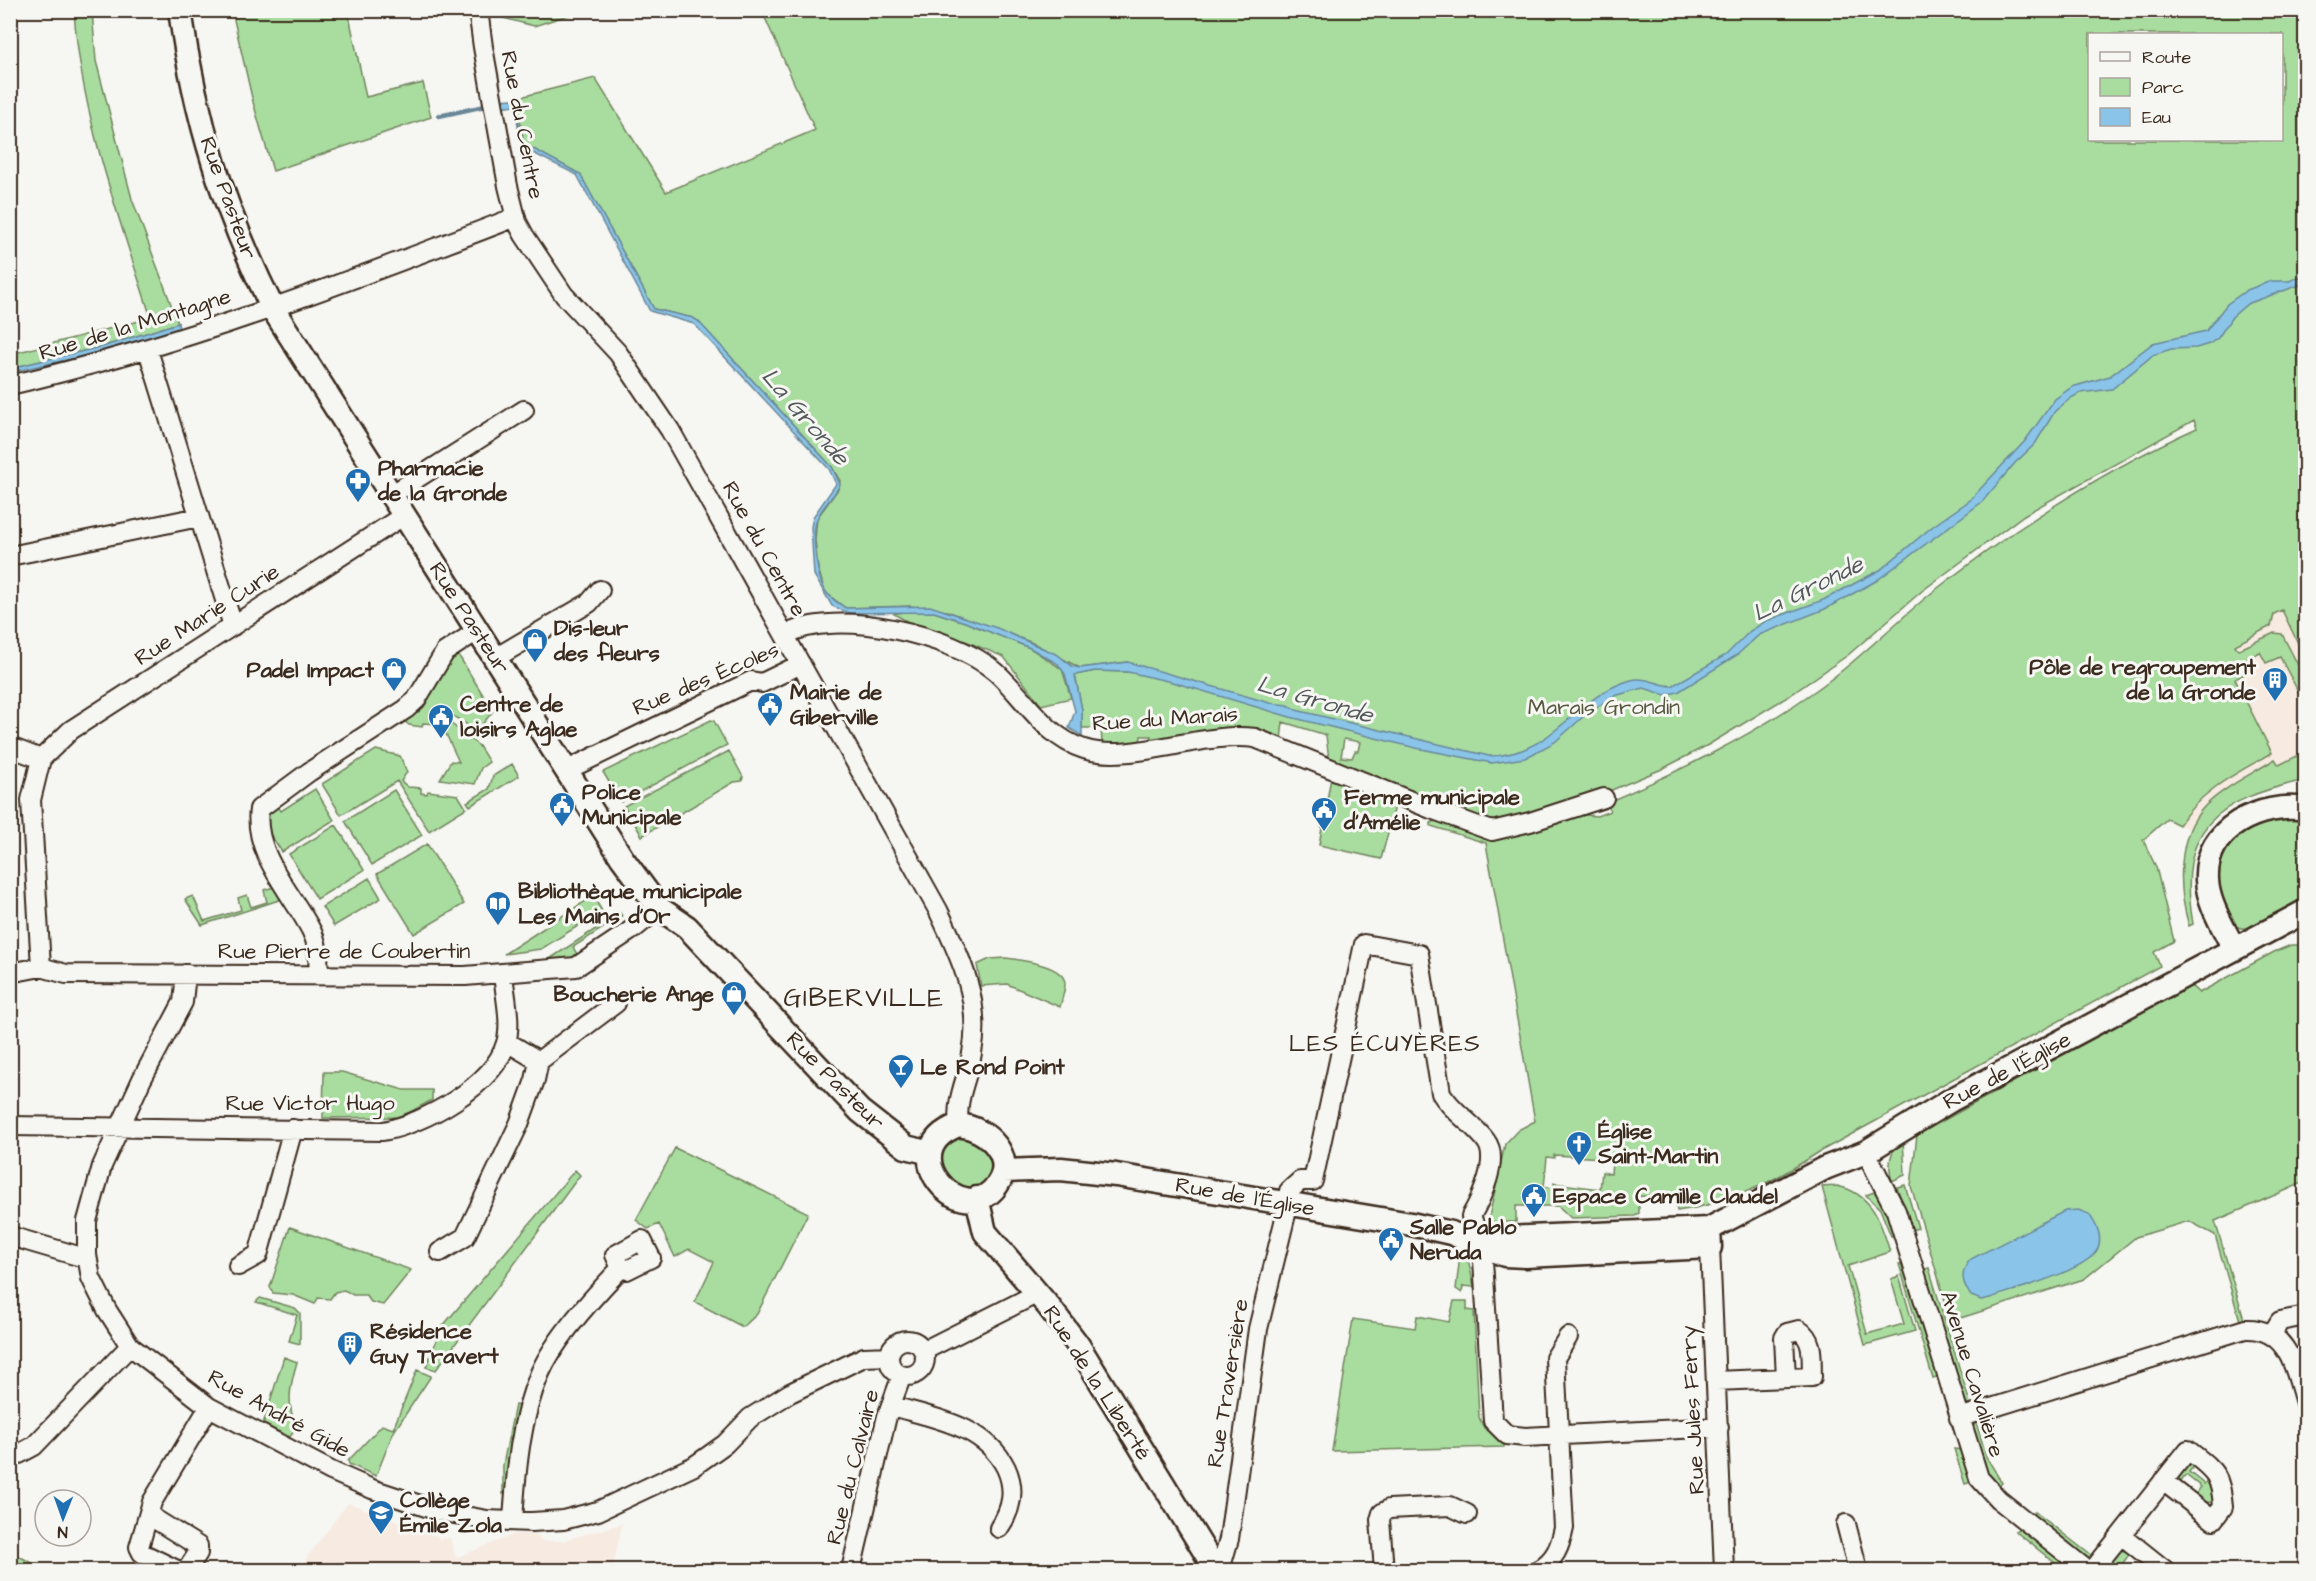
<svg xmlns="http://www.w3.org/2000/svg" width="2316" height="1581" viewBox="0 0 2316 1581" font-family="'Architects Daughter',sans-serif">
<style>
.built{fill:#f7eae1}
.green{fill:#a9dd9f;stroke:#72845e;stroke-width:1.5;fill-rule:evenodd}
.water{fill:#8ac5e9;stroke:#6a8798;stroke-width:1.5}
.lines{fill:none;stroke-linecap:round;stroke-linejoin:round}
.stream{stroke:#6a8798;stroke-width:4.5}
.minor-casing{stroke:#3b2a1e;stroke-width:22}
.tertiary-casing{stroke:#3b2a1e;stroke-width:27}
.minor{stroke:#f6f6f2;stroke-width:18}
.tertiary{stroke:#f6f6f2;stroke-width:22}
.labels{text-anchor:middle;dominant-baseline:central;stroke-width:6;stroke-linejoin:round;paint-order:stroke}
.street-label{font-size:22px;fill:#3b2a1e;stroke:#f6f6f2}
.poi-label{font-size:22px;font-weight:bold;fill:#3b2a1e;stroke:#f6f6f2;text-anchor:start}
.park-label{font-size:22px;fill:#56573e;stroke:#f6f6f2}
.water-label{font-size:24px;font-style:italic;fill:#53585b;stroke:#f6f6f2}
.neighbourhood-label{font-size:24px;letter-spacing:1.5px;fill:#3b2a1e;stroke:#f6f6f2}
.quarter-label{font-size:26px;letter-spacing:1.5px;fill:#3b2a1e;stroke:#f6f6f2}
</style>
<rect width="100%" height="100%" fill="#f6f6f2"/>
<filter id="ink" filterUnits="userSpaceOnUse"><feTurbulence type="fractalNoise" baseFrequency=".0167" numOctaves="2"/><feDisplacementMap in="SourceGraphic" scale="12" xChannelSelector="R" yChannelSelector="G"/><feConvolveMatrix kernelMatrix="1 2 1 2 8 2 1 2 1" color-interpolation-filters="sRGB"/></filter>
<g filter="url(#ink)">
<path class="built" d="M2285,595L2305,634V768L2238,795L2195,831L2179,825L2167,819L2193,641Z
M348,1503L438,1536L439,1539L450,1538L456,1558L515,1534H536L543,1541H562L622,1524L612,1570H298Z"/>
<path class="green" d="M74,11H92L96,61L132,199L178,323L105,346L11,368V354L151,318C119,217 81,116 74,11Z
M232,11H348L366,97L423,83L431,117L273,171L253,102Z
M484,11H581L534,26L484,13Z
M762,11H2305V658L2282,610L2274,614L2271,626L2235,645L2238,650L2274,633L2282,634L2305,679V692L2300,695L2280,657L2266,663L2260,652L2244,660L2249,672L2235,679L2272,753C2237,773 2201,790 2179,825L2167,819L2143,840L2156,867L2174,941L2154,952L2160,966L1819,1152C1775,1181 1730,1204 1677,1211L1675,1198L1639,1196V1213L1635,1216L1571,1218L1558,1206H1516V1222H1488L1505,1144L1518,1130L1535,1121L1486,843L1431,826V823L1438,820L1478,830L1574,814L1597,816L1610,811L1608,802C1680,771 1748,738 1812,693C1856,663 1893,624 1934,591C2013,529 2106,469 2197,428L2194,420L2024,515L1922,591L1848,655L1789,696L1708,745L1662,769L1602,794L1490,825L1329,760L1326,735L1283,722L1281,740L1253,728H1237L1152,742L1151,736H1141L1140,743H1102L1101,728H1082V710L1075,675L1095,671L1128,672L1127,662L1080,668L1033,643L947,611L910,606L845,608L839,603L825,592L818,568L815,540L817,518L839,488L840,481L832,467L698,321L693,318L654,309L580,174L524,144L517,103L513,99L595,78L666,192L815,130ZM2090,34H2282V140H2090ZM1344,739L1360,742L1358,751H1355L1352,758L1341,757ZM1554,1155L1603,1158L1604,1161L1612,1162L1611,1174L1602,1172L1600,1189L1554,1183V1188L1544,1187L1547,1157L1554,1158Z
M910,610L934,612L965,622L1030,648L1062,669L1071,698L1041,705L1004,657L968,642L912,624L894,614Z
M455,654L459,656L493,711L477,731L450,714L441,727L438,724L423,723L422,727L409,725L403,720L444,662Z
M711,720L714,721L727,745L621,802L603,772Z
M449,722L479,746L489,762L481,768L475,784L440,779L451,761L459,762L446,734L442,731Z
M376,750L400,756L407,772L401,781L408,787L421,788V793L427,794L428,791L458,795L466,808L429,831L397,781L341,815L322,784Z
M729,751L743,777L742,781L734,782L642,836L624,806Z
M2305,752V780C2217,800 2176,826 2193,924L2189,926C2178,889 2176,836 2205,806C2224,787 2252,774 2275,759L2279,765Z
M512,764L519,776L470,806L467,802L489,789L493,776Z
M1332,772L1397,799L1381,859L1319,845Z
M315,789L334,820L282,852C269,831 255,822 274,801L281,811Z
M394,790L422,835L372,865L345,821Z
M2278,818L2305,820V899C2291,906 2262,926 2247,928C2223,931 2215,892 2217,874C2219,858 2229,841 2243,831C2253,823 2265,821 2278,818Z
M336,825L364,870L317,899L289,854Z
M427,844L464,904L414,934L377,874Z
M369,878L381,898L334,926L322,907Z
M274,887L282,899L202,925L185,899L193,896L204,921L241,910L238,898L247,895L251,907L267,902L264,890Z
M593,896L602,911L541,949L504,954Z
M620,913L622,916L573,947L579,958L545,962Z
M2291,945H2305V1182L2215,1221L2245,1323L2241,1324L2215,1235L2189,1221L2136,1237L2084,1279L1951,1321L1911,1186L1917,1135L2190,985L2199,993L2274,952Z
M1006,958C1021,960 1064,965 1065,983C1065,990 1062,999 1060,1007L1007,984L981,986L977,965L990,959Z
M324,1072H342L404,1090H432V1100L401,1117L323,1118Z
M960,1133L985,1145L996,1169L986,1187L968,1190L941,1174V1147Z
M1903,1139L1905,1175L1892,1181C1887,1164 1890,1150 1903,1139Z
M675,1148L808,1213L757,1314L743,1327L695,1302L714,1262L689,1249L675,1257L659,1224L648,1229L636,1220Z
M575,1170L580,1175L436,1370L426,1367L442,1327Z
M1905,1185L1918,1228L1911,1230L1897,1187Z
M1837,1186C1872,1193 1881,1222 1890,1252L1848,1266L1867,1334L1904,1324L1891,1279L1899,1276L1915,1331L1865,1345L1822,1187Z
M1877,1191L1898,1234L1891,1236L1880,1209L1866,1195Z
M290,1227L411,1270L383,1305L371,1302L366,1295H353L344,1290L335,1292L330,1299L318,1298L315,1304L293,1295L273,1293L270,1287Z
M1451,1249H1457L1469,1263L1474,1287L1463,1286L1462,1293L1456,1289L1459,1264Z
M1899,1264H1904L1940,1377L1933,1379Z
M1929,1268L1970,1403L1968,1404L1962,1400L1921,1270Z
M260,1298L295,1308L300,1313V1344L289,1341L297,1315L256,1302Z
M1454,1301H1467V1310L1474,1311L1479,1417L1484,1428L1505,1441L1504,1447L1332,1451L1353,1319L1415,1328L1417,1316L1449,1322Z
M284,1357L297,1362C290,1386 286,1403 296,1426L290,1437L263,1424Z
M417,1370L431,1376L393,1433L376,1476L349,1464L348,1461L382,1425L393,1429Z
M515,1405L520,1406L508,1466V1494H503V1465Z
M1976,1422L1987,1458L2002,1483L2000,1485L1996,1486L1984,1471L1972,1428Z
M1954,1449L1962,1450L1971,1482L1965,1484Z
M2189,1460L2195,1464L2189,1472L2204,1484L2210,1476L2215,1499L2212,1502L2205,1503L2195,1495L2201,1487L2186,1475L2180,1483L2174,1479Z
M2034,1511L2092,1556L2087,1562L2031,1515Z
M2021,1528L2076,1570H2064L2015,1531Z
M2121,1550L2130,1553L2123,1563L2133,1570H2105Z
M11,1552L38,1566L36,1570H11Z"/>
<path class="water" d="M513,99L517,103L519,125L524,144L580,174L654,309L693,318L698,321L832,467L840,484C835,496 822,506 817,519C811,534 817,581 827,593C832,599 839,604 846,608L930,606L997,628L1058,655L1072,666L1080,668L1128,662L1270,703L1288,705L1296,710L1489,756C1554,756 1574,696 1631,680C1645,676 1658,685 1672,686L1726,655L1750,631L1766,621L1823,600L1880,570L1933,526L1969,501L2025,441L2055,399L2072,387L2110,376L2153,343L2206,331L2227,304L2247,290L2271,281H2289L2305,275V283L2247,304L2232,317L2218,338L2209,344L2196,348L2171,349L2153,355L2112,389L2080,393L2071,398L2055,411L2035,444L2015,463L1982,502L1876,581L1825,609L1759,635L1737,655L1678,692L1665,695L1644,688L1614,696L1584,716L1555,742L1525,758L1492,763L1416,748L1290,717L1176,683L1128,672L1095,671L1075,675L1082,710V736L1069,728L1075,711L1065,674L1058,664L1030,648L965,622L934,612L849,613L832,606L814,575L811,527L813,517L836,484L829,469L694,324L650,311L577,175L521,147L515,105L501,107L499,100Z
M178,323L179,329L84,356L11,372V368L105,346Z
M2078,1210L2089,1214C2096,1225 2103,1235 2098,1248C2090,1270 2013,1290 1990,1298L1981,1300L1971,1296C1962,1283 1959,1272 1971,1259L2065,1211Z"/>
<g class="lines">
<path class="stream" d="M439,116L485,106"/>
<defs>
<path id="minor" d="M478,10L483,47L508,186L517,222L524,235L564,295L618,353L670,430L938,910C960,956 982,1001 972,1053C968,1078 955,1099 959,1125
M148,350L233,626
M10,385C184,345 350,281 516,217
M391,495L524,410
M10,556L199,517
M785,635C836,607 953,635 996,672C1025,698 1044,736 1084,749C1129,764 1203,731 1255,738L1431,809L1492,831L1530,822L1604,798
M495,658L589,603L600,590
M10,747L41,759
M567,770L751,681L762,683L801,664
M41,967L31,800L41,759L71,730L403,516
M10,973L41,967L66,974L465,976L576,967L636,927L659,908
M186,974L183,1002L142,1079L102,1166L87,1221V1255L91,1278L107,1310L130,1346L209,1407L331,1471L372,1489L438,1511L487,1520L532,1522L563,1520L598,1511L694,1466L725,1444L750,1418L790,1393L864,1357L889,1356
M319,975C318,959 319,945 311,930C292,893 253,854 259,809L309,772L406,709L416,700L445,652L477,631
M507,1042L539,1061L616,1003
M10,1126L383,1131C424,1124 494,1085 506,1043C512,1024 505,995 503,974
M1866,1152L1896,1211L1979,1478L1998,1499L2087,1570
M10,1236L78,1256L87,1255
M1710,1247L1724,1570
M440,1252L465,1237L519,1124L535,1080L539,1061
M238,1266L258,1255L293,1129
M2272,1334L2280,1321L2306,1316
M889 1358a18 18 0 1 1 36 0a18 18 0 1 1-36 0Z
M923,1351L1038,1293
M1716,1381L1812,1377C1811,1360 1815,1340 1799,1330L1787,1333L1784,1338L1786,1378
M892,1406C933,1418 985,1425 1006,1468C1016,1490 1012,1509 999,1528
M1959,1418L2245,1329C2290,1327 2295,1372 2306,1406
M10,1454H19L34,1446L130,1346
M150,1516L198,1546V1553L187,1570
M513,1521C516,1472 520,1419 540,1373C555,1338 594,1296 621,1268L615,1255L642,1240L651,1258L627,1270L621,1268
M1846,1524L1858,1570
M2121,1535L2165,1570
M177,1570L142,1553L139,1547L152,1502L209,1407
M851,1570L887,1416L902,1375
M1220,1570L1229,1539L1258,1329L1287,1210L1289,1191L1300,1181H1313L1364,944L1419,954L1441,1093C1453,1113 1473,1123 1486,1141C1500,1159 1481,1199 1471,1216L1482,1244L1493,1421L1507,1435L1525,1437L1719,1427
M1384,1570L1380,1520L1382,1513L1389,1509L1450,1506L1467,1514
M1538,1570C1555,1560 1560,1547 1564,1528L1555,1358L1568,1337
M2093,1570L2188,1450C2213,1470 2221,1473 2223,1507L2213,1520L2163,1481"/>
<path id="tertiary" d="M180,10C195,119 224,211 273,309L622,858L659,908L687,927L860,1111L906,1147L930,1153
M2234,949C2224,928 2208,904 2207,880C2204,827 2261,802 2306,809
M959,1125C987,1128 1017,1157 997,1185C963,1233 889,1150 959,1125Z
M1004,1171L1061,1169L1116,1175L1411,1224L1451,1233L1505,1255L1525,1256L1710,1247L1709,1229
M977,1198L985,1232L1049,1307L1078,1345L1216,1570
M1482,1244L1506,1238L1709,1229L1825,1168L1866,1152L1951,1100L2306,911"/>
</defs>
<use href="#minor" class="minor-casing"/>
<use href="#tertiary" class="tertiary-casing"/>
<use href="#minor" class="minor"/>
<use href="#tertiary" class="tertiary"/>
</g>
</g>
<defs>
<symbol id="pharmacy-pin" viewBox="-11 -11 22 30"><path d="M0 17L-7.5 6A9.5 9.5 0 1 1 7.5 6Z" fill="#1f6fb2" stroke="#f6f6f2"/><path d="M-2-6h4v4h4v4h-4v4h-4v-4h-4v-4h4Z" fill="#fff"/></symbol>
<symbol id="shop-pin" viewBox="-11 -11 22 30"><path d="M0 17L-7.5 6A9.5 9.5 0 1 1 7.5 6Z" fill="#1f6fb2" stroke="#f6f6f2"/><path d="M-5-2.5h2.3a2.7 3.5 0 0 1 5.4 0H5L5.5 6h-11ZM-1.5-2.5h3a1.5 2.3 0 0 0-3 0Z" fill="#fff"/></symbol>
<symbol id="building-pin" viewBox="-11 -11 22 30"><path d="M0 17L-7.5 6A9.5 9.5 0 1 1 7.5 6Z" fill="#1f6fb2" stroke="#f6f6f2"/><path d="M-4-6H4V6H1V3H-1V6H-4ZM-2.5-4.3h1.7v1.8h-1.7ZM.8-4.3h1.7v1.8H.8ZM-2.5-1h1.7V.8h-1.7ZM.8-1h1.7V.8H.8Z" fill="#fff"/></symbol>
<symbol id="civic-pin" viewBox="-11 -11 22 30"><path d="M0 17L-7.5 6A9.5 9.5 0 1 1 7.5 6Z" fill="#1f6fb2" stroke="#f6f6f2"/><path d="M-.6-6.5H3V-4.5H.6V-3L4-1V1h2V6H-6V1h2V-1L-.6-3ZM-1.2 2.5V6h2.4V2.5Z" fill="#fff"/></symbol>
<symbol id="library-pin" viewBox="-11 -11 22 30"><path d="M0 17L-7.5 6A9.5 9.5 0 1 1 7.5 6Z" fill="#1f6fb2" stroke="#f6f6f2"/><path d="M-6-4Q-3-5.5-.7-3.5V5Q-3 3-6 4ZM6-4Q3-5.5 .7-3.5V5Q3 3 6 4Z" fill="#fff"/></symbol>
<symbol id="bar-pin" viewBox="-11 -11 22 30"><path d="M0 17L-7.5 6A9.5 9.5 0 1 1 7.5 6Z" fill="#1f6fb2" stroke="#f6f6f2"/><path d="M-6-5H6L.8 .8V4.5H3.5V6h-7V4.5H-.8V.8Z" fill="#fff"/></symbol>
<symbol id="church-pin" viewBox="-11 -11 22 30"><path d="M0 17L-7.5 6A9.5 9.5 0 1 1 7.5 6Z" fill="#1f6fb2" stroke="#f6f6f2"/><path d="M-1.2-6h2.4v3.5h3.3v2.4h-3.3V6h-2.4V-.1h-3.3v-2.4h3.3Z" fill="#fff"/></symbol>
<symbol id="school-pin" viewBox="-11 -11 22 30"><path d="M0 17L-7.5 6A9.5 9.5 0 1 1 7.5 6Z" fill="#1f6fb2" stroke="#f6f6f2"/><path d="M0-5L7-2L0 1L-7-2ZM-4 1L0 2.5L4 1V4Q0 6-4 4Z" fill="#fff"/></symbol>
</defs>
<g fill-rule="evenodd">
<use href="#pharmacy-pin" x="343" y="466" width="30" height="40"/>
<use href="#shop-pin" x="520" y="626" width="30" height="40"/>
<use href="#shop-pin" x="379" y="655" width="30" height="40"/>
<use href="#building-pin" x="2260" y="665" width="30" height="40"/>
<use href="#civic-pin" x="755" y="690" width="30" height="40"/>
<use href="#civic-pin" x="426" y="702" width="30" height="40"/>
<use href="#civic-pin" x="547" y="790" width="30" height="40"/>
<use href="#civic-pin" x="1309" y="795" width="30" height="40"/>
<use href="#library-pin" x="483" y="889" width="30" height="40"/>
<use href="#shop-pin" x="719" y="979" width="30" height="40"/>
<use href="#bar-pin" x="886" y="1052" width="30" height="40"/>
<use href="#church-pin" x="1564" y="1129" width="30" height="40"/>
<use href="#civic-pin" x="1519" y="1181" width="30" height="40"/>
<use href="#civic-pin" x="1376" y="1225" width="30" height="40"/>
<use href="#building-pin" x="335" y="1329" width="30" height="40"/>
<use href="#school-pin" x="366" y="1498" width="30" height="40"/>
</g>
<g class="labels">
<g class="street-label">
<text transform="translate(522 125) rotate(79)">Rue du Centre</text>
<text transform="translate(228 198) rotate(70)">Rue Pasteur</text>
<text transform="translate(135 325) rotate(-17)">Rue de la Montagne</text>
<text transform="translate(764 549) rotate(61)">Rue du Centre</text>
<text transform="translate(207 615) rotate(-33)">Rue Marie Curie</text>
<text transform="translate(469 618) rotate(57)">Rue Pasteur</text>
<text transform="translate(706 679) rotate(-23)">Rue des Écoles</text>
<text transform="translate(1165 719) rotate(-4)">Rue du Marais</text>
<text x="344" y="951">Rue Pierre de Coubertin</text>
<text transform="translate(2007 1071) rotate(-28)">Rue de l'Église</text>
<text transform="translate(835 1081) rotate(45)">Rue Pasteur</text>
<text x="310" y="1103">Rue Victor Hugo</text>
<text transform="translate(1245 1197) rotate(10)">Rue de l'Église</text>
<text transform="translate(1972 1374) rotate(73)">Avenue Cavalière</text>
<text transform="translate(1097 1383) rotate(57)">Rue de la Liberté</text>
<text transform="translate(1228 1383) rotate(-81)">Rue Traversière</text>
<text transform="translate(1693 1410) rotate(-93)">Rue Jules Ferry</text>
<text transform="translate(279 1414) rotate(29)">Rue André Gide</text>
<text transform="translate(853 1467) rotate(-76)">Rue du Calvaire</text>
</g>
<g class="poi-label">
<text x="378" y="468">Pharmacie<tspan x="378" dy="25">de la Gronde</tspan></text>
<text x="554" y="628">Dis-leur<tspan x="554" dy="25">des fleurs</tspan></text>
<text x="2256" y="667" text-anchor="end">Pôle de regroupement<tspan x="2256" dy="25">de la Gronde</tspan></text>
<text x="374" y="670" text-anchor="end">Padel Impact</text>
<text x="790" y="692">Mairie de<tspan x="790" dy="25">Giberville</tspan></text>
<text x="460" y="704">Centre de<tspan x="460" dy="25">loisirs Aglae</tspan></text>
<text x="582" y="792">Police<tspan x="582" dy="25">Municipale</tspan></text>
<text x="1344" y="797">Ferme municipale<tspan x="1344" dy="25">d'Amélie</tspan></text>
<text x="518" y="891">Bibliothèque municipale<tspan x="518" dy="25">Les Mains d'Or</tspan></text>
<text x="714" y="994" text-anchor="end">Boucherie Ange</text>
<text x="920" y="1067">Le Rond Point</text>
<text x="1598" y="1131">Église<tspan x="1598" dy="25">Saint-Martin</tspan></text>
<text x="1553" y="1196">Espace Camille Claudel</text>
<text x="1410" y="1227">Salle Pablo<tspan x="1410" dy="25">Neruda</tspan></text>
<text x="370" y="1331">Résidence<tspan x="370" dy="25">Guy Travert</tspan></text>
<text x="400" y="1500">Collège<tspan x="400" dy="25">Émile Zola</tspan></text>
</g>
<g class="park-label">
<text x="1604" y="707">Marais Grondin</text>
</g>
<g class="water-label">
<text transform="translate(805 417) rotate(49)">La Gronde</text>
<text transform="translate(1808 589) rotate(-26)">La Gronde</text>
<text transform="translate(1315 700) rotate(16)">La Gronde</text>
</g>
<g class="neighbourhood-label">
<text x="1385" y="1044">LES ÉCUYÈRES</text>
</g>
<g class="quarter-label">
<text x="864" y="998">GIBERVILLE</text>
</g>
</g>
<rect width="2316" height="1581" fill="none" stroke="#f6f6f2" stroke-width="36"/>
<rect x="18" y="18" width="2280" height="1545" fill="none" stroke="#3b2a1e" stroke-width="2" filter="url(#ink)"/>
<rect x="2088" y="33" width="195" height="108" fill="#f6f6f2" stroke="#aba49d" stroke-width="1.5"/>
<rect x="2100" y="52" width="30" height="9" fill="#f6f6f2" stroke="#aba49d" stroke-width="1.5"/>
<text x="2142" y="63" font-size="18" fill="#3b2a1e">Route</text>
<rect x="2100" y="78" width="30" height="18" fill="#a9dd9f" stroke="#aba49d" stroke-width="1.5"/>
<text x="2142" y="93" font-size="18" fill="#3b2a1e">Parc</text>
<rect x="2100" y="108" width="30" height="18" fill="#8ac5e9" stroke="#aba49d" stroke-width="1.5"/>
<text x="2142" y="123" font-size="18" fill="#3b2a1e">Eau</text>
<g transform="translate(63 1518) rotate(181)"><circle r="28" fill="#f6f6f2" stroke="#aba49d" stroke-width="1.5"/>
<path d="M0-4.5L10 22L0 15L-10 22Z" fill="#1f6fb2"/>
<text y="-9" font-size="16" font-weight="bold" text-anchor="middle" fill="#3b2a1e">N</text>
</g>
</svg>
